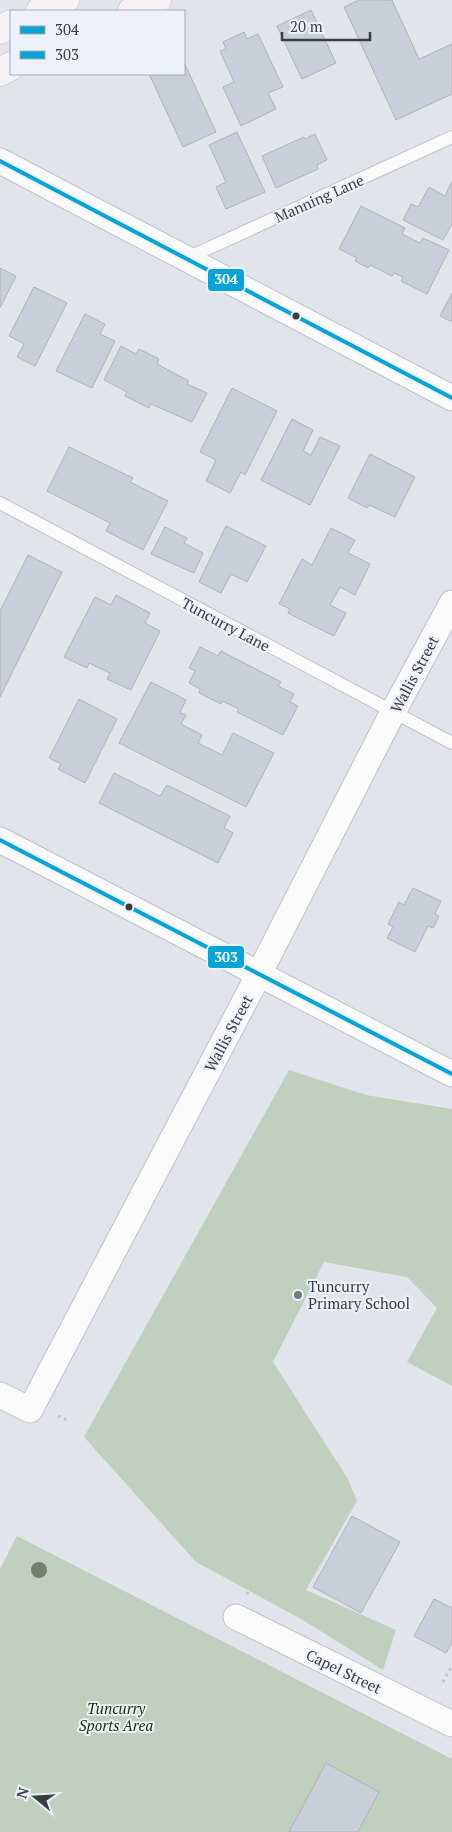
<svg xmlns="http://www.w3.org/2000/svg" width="452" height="1832" viewBox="0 0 452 1832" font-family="'PT Serif',serif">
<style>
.green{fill:#c0d0be}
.building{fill:#c9cedb;stroke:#b1b3b8}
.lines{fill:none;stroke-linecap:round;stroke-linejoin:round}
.lane-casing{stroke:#c0c2c7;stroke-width:14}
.street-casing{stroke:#c0c2c7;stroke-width:27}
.primary-casing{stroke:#bfc0c3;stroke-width:29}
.path{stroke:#c4c4c6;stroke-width:3;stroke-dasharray:2.5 4;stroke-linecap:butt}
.lane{stroke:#fbfbfc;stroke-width:12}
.street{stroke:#fbfbfc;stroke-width:25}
.primary{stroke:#f6f2f4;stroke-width:28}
.bus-1-casing{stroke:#ecf1fc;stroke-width:8}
.bus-2-casing{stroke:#ecf1fc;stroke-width:8}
.bus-1{stroke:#09a3d5;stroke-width:4}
.bus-2{stroke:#09a3d5;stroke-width:4}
.tree{fill:#70836a}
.bus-dot{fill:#3b3d41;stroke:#ecf1fc;stroke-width:2}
.poi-dot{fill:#75777c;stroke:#ecf1fc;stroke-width:2}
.labels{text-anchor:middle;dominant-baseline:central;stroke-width:4;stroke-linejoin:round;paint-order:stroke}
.street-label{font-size:15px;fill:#3b3d41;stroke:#ecf1fc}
.poi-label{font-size:15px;fill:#3b3d41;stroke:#ecf1fc;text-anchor:start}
.park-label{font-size:15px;font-style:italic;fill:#123300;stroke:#ecf1fc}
.line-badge{stroke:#ecf1fc;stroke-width:2}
.badge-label{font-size:14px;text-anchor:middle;font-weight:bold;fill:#fff}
</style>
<rect width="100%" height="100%" fill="#e2e4eb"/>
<path class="green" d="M289,1070L366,1095L452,1109V1386L407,1362L437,1308L407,1277L324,1262L273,1362L348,1479L357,1501L306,1590L396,1630L383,1670L301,1619L196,1562L84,1437Z
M17,1536L452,1759V1832H0V1569Z"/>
<path class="building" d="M359,0H392L419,59L452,44V94L396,120L344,7Z
M311,10L336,63L302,79L277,26Z
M244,32L247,39L258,34L283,87L268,93L276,109L241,126L223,87L234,82L220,51L226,49L223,42Z
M184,62L216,132L183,147L149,74H184Z
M237,132L265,192L226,209L216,187L226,182L209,145Z
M315,134L327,160L317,165L318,169L276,188L262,156L304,137L305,139Z
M452,181V224L443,240L403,220L411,204L418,207L429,187L445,196Z
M361,206L405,228L402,234L420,243L423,238L449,250L427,294L401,281L403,277L394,273L392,276L370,265L368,268L355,261L357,258L339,249Z
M0,268L16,276L0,308Z
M34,287L67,303L35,366L17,357L24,344L9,336Z
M452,293V322L440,316Z
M85,314L105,324L100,334L115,341L92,388L56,371Z
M121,346L136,354L139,349L159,359L157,364L189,381L187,384L207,393L192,422L151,404L149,408L125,396L127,392L104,380Z
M232,388L277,411L245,475L241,472L230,493L206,481L216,460L200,452Z
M292,419L313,430L303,451L311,455L320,437L340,446L310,505L261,480Z
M69,447L133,478L130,482L168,501L143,550L106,531L110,523L47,491Z
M370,454L415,477L395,517L369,505L367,508L348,498Z
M226,526L266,546L247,582L231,574L221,593L199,582Z
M165,527L187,538L184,543L203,553L194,573L151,554Z
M331,528L355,540L348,553L370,564L355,595L340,587L330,605L346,613L334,636L288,613L290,609L279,604L302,559L312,565Z
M28,555L62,572L0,697V611Z
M116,595L150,613L145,623L160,631L131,690L107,679L110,673L89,663L87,668L64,657L95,597L111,605Z
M200,647L218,656L221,651L281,682L278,686L294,694L290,702L298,706L283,735L237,712L239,709L222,701L221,704L199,693L200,689L189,683L195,671L189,668Z
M151,682L186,700L180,713L186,715L181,724L202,735L198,743L222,755L233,733L274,753L246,807L119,743Z
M79,699L117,719L85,783L58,769L61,764L49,758Z
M114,773L160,796L167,785L230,816L224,828L233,833L218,863L99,803Z
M413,888L441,901L435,914L439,916L433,928L428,926L415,952L387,938L393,927L388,924L399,902L404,905Z
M352,1516L400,1542L361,1613L313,1587Z
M434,1599L452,1608V1643L446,1653L414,1636Z
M326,1763L379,1792L358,1832H289Z"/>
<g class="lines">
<defs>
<path id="lane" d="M185,259L452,137
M0,503L452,743"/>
<path id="street" d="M0,161L452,398
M0,840L452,1074
M0,1395L30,1410L259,974L393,712L452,603
M236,1617L452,1724"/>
<path id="primary" d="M40,11L65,0
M132,11L157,0
M0,30L11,24
M0,72L11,66"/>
</defs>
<use href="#lane" class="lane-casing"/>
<use href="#street" class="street-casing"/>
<use href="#primary" class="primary-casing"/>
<path class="path" d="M58,1416L67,1420
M247,1594L253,1583
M443,1682L452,1665"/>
<use href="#lane" class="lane"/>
<use href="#street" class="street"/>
<use href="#primary" class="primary"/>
<defs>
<path id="bus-1" d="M0,161L452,398"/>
<path id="bus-2" d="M0,840L452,1074"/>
</defs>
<use href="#bus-1" class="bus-1-casing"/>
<use href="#bus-2" class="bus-2-casing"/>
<use href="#bus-1" class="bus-1"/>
<use href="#bus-2" class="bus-2"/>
</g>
<circle class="tree" cx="39" cy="1570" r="8"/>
<g class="bus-dot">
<circle cx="296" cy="316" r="4.5"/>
<circle cx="129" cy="907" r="4.5"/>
</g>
<circle class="poi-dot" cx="298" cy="1295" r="5"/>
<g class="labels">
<g class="street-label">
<text transform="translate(319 198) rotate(-24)">Manning Lane</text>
<text transform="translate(226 624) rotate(28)">Tuncurry Lane</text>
<text transform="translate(414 674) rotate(-62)">Wallis Street</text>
<text transform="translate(228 1033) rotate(-62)">Wallis Street</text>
<text transform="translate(344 1671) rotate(26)">Capel Street</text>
</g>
<g class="poi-label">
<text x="308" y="1286">Tuncurry<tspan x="308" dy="17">Primary School</tspan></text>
</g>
<g class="park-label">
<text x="116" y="1708">Tuncurry<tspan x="116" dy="17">Sports Area</tspan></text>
</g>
</g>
<g class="line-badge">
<rect x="207" y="268" width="38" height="24" rx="5" fill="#09a3d5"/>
<rect x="207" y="945" width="38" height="24" rx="5" fill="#09a3d5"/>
</g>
<g class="badge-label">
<text x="226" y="284">304</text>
<text x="226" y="962">303</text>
</g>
<rect x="10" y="10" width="175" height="65" fill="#ecf1fc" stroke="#a5a9b1"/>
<rect x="20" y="26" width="25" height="8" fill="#09a3d5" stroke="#a5a9b1"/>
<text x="55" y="35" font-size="15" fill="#3b3d41">304</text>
<rect x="20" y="51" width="25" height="8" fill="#09a3d5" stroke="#a5a9b1"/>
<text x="55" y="60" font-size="15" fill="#3b3d41">303</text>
<g transform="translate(35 1797) rotate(288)" stroke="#ecf1fc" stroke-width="4" paint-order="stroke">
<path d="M0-4L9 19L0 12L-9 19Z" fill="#3b3d41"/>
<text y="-8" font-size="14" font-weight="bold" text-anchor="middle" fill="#3b3d41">N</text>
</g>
<path d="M282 32v8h88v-8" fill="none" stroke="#3b3d41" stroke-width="2.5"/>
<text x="290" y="32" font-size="15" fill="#3b3d41" stroke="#ecf1fc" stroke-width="4" paint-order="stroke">20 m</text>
</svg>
